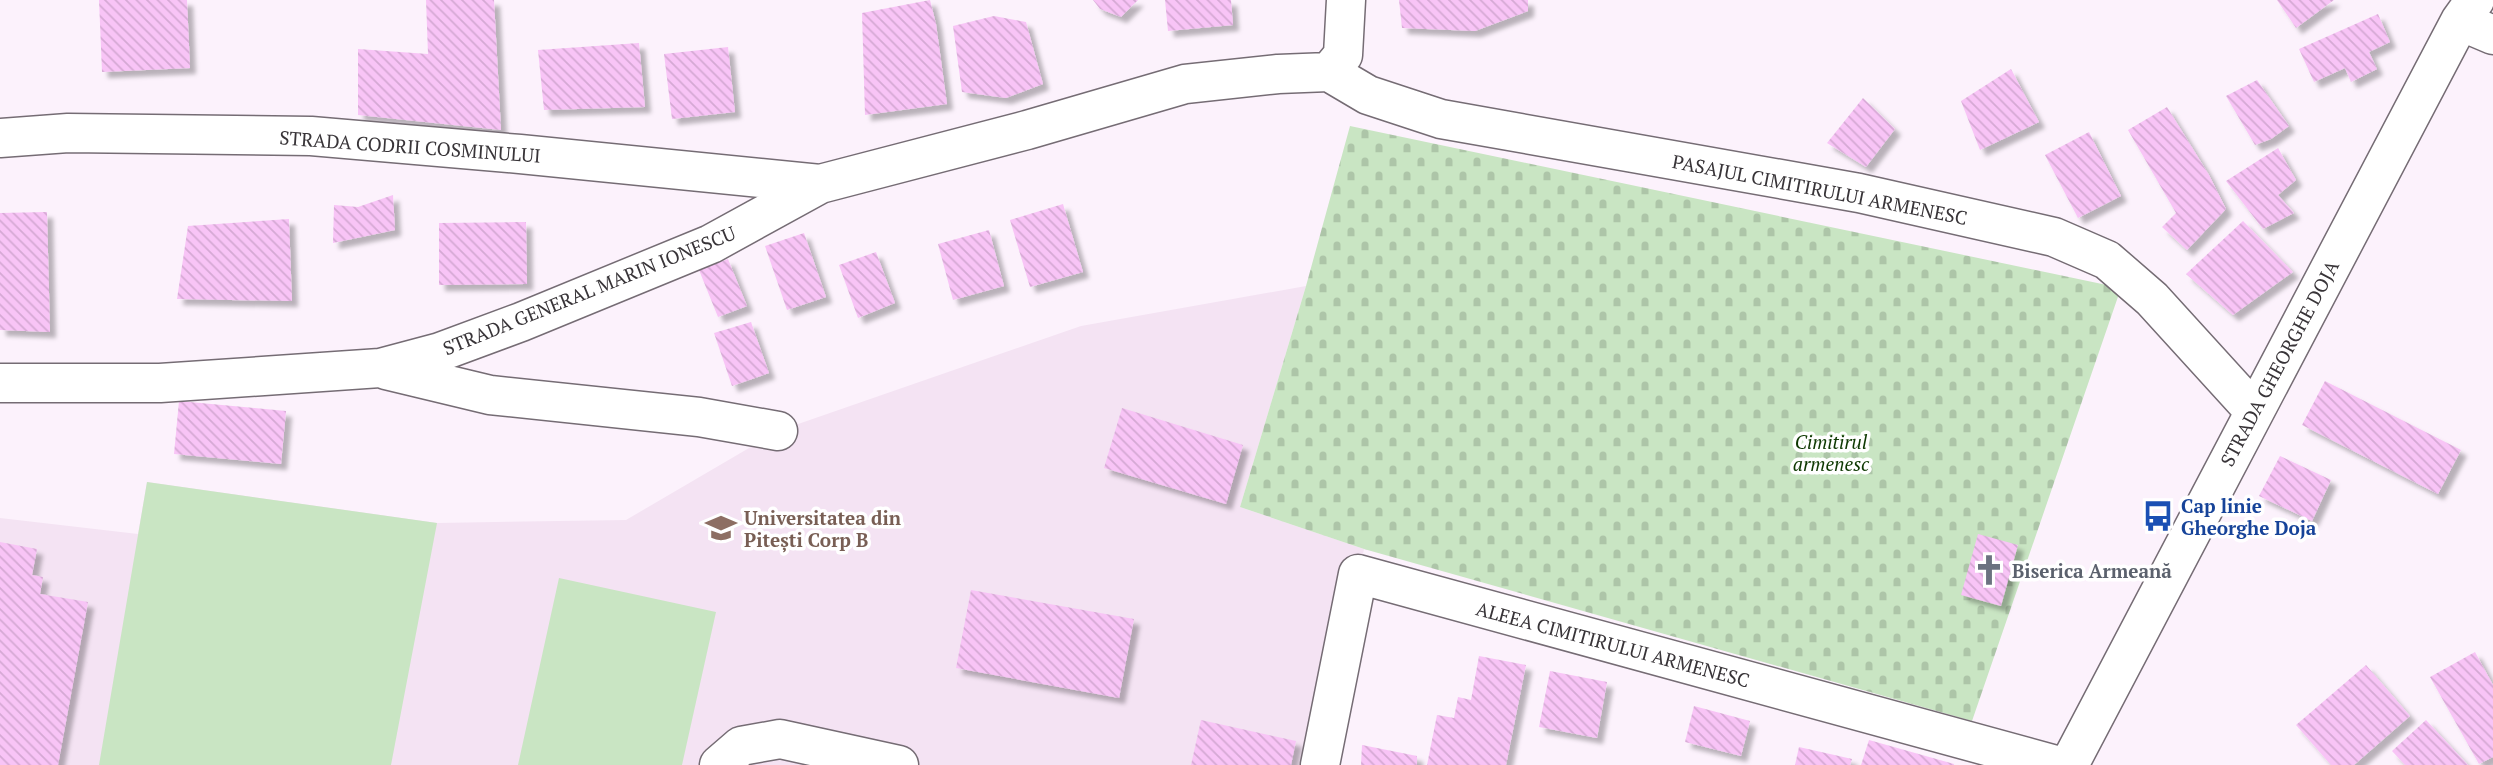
<svg xmlns="http://www.w3.org/2000/svg" width="2493" height="765" viewBox="0 0 2493 765" font-family="'PT Serif',serif">
<style>
.built{fill:#f4e3f3}
.grass{fill:#c9e5c3}
.cemetery{fill:url(#cemetery-stones)}
.building{fill:url(#building-back-hatch);filter:url(#shadow)}
.lines{fill:none;stroke-linecap:round;stroke-linejoin:round}
.minor-casing{stroke:#756c74;stroke-width:41}
.minor{stroke:#fff;stroke-width:38}
.labels{text-anchor:middle;dominant-baseline:central;stroke-width:7;stroke-linejoin:round;paint-order:stroke}
.street-label{font-size:19px;fill:#383438;stroke:#fff}
.park-label{font-size:19px;font-style:italic;fill:#0d3801;stroke:#fff}
.transit-label{font-size:19px;font-weight:bold;fill:#164399;stroke:#fff;text-anchor:start}
.education-label{font-size:19px;font-weight:bold;fill:#785e54;stroke:#fff;text-anchor:start}
.worship-label{font-size:19px;font-weight:bold;fill:#5b616d;stroke:#fff;text-anchor:start}
</style>
<defs>
<pattern id="cemetery-stones" width="16" height="16" patternUnits="userSpaceOnUse" patternTransform="scale(1.75)"><rect width="16" height="16" fill="#c9e5c3"/><path d="M2 7V4a2 2 0 0 1 4 0v3zM10 15v-3a2 2 0 0 1 4 0v3z" fill="#adc5a8"/></pattern>
<pattern id="building-back-hatch" width="6" height="6" patternUnits="userSpaceOnUse" patternTransform="scale(1.75)"><rect width="6" height="6" fill="#f8c4f6"/><path d="M-1 5l2 2M0 0l6 6M5-1l2 2" fill="none" stroke="#d5a9d4"/></pattern>
<filter id="shadow"><feDropShadow dx="6" dy="6" stdDeviation="2" flood-color="#0004"/></filter>
</defs>
<rect width="100%" height="100%" fill="#fcf2fc"/>
<path class="built" d="M1306,286L1240,507L1364,549L1320,765H0V518L138,534L147,482L437,523L626,520L778,431L1081,326Z"/>
<path class="grass" d="M147,482L437,523L391,765H99Z
M559,578L716,612L682,765H518Z"/>
<path class="cemetery" d="M1350,126L2121,288L1972,721L1364,549L1240,507L1306,286Z"/>
<path class="building" d="M99,0H187L190,68L102,72Z
M426,0H494L501,130L358,115V49L428,54Z
M930,0L936,24L947,104L865,115L862,13Z
M1093,0H1138L1121,17L1100,9Z
M1165,0H1231L1233,25L1168,31Z
M1399,0H1528V11L1475,31L1402,28Z
M2277,0H2334L2296,28Z
M2378,14L2390,42L2369,52L2377,69L2351,82L2345,68L2314,82L2299,49Z
M994,16L1026,22L1043,84L1006,98L962,92L953,26Z
M639,43L645,107L544,110L538,50Z
M728,47L735,112L672,119L664,54Z
M2011,69L2039,122L1980,150L1961,101Z
M2257,80L2289,126L2271,139L2255,145L2226,96Z
M1863,98L1895,129L1866,167L1827,143Z
M2167,107L2209,175L2226,209L2187,250L2162,227L2176,213L2128,130Z
M2089,132L2121,196L2078,218L2045,155Z
M2278,148L2296,180L2278,195L2294,213L2263,229L2226,181Z
M393,195L395,230L333,243L334,205L358,207Z
M1063,204L1083,272L1030,287L1010,220Z
M47,212L50,332L0,330V213Z
M289,219L292,301L177,299L188,226Z
M2243,221L2293,272L2233,315L2186,274Z
M526,222L527,284L439,285V223Z
M989,230L1004,286L953,300L938,244Z
M804,233L826,297L787,310L765,246Z
M876,252L895,303L858,318L839,265Z
M728,259L747,306L718,317L699,270Z
M751,322L769,373L732,386L714,333Z
M2325,381L2461,450L2438,494L2302,425Z
M179,401L286,411L281,464L174,454Z
M1122,408L1243,445L1226,504L1104,468Z
M2280,456L2331,480L2312,521L2259,496Z
M1978,534L2018,545L2001,606L1961,595Z
M0,542L37,549L32,575L43,577L40,594L88,602L58,765H0Z
M971,590L1134,619L1119,698L956,668Z
M2475,652L2493,685V757L2479,764L2430,677Z
M1479,656L1526,665L1506,765H1427L1437,715L1454,718L1458,697L1471,700Z
M2366,665L2410,716L2354,765H2331L2296,725Z
M1550,671L1607,682L1597,738L1539,727Z
M1694,706L1750,721L1741,756L1685,742Z
M1201,720L1296,741L1291,765H1191Z
M2426,720L2468,765H2405L2392,751Z
M1869,740L1954,764V765H1861Z
M1362,745L1417,756V765H1361Z
M1799,747L1852,759L1850,765H1795Z"/>
<g class="lines">
<defs>
<path id="minor" d="M2460,21L2493,35
M1329,72L1368,95L1441,119L1859,193L2054,237L2107,260L2152,299L2254,411
M0,138L68,133L311,136L520,154L820,184
M386,370L490,395L699,417L778,431
M0,383H160L380,368L440,352L521,322L711,244L820,184L1027,130L1185,84L1278,74L1329,72L1343,55L1346,0
M719,765L741,746L780,739L899,765
M1320,765L1358,574L2056,765
M2069,765L2460,21L2475,0"/>
</defs>
<use href="#minor" class="minor-casing"/>
<use href="#minor" class="minor"/>
</g>
<defs>
<symbol id="bus-bare" viewBox="-9 -9 18 18"><path d="M-5-6H5V4H4V6H2V4H-2V6H-4V4H-5ZM-3.5-4V0h7V-4ZM-3.5 1.2v1.5H-2V1.2ZM2 1.2v1.5H3.5V1.2Z" fill="#1a4fb4" stroke="#fff" stroke-width="2.5" paint-order="stroke"/></symbol>
<symbol id="university-bare" viewBox="-9 -9 18 18"><path d="M0-5L7-2L0 1L-7-2ZM-4 1L0 2.5L4 1V4Q0 6-4 4Z" fill="#8d6e63" stroke="#fff" stroke-width="2.5" paint-order="stroke"/></symbol>
<symbol id="church-bare" viewBox="-9 -9 18 18"><path d="M-1.2-6h2.4v3.5h3.3v2.4h-3.3V6h-2.4V-.1h-3.3v-2.4h3.3Z" fill="#6b7280" stroke="#fff" stroke-width="2.5" paint-order="stroke"/></symbol>
</defs>
<g fill-rule="evenodd">
<use href="#bus-bare" x="2136" y="494" width="44" height="44"/>
<use href="#university-bare" x="699" y="506" width="44" height="44"/>
<use href="#church-bare" x="1967" y="548" width="44" height="44"/>
</g>
<g class="labels">
<g class="street-label">
<text transform="translate(410 146) rotate(4)">STRADA CODRII COSMINULUI</text>
<text transform="translate(1820 189) rotate(11)">PASAJUL CIMITIRULUI ARMENESC</text>
<text transform="translate(589 290) rotate(-22)">STRADA GENERAL MARIN IONESCU</text>
<text transform="translate(2279 363) rotate(-62)">STRADA GHEORGHE DOJA</text>
<text transform="translate(1613 644) rotate(15)">ALEEA CIMITIRULUI ARMENESC</text>
</g>
<g class="park-label">
<text x="1831" y="441">Cimitirul<tspan x="1831" dy="22">armenesc</tspan></text>
</g>
<g class="transit-label">
<text x="2181" y="505">Cap linie<tspan x="2181" dy="22">Gheorghe Doja</tspan></text>
</g>
<g class="education-label">
<text x="744" y="517">Universitatea din<tspan x="744" dy="22">Pitești Corp B</tspan></text>
</g>
<g class="worship-label">
<text x="2012" y="570">Biserica Armeană</text>
</g>
</g>
</svg>
